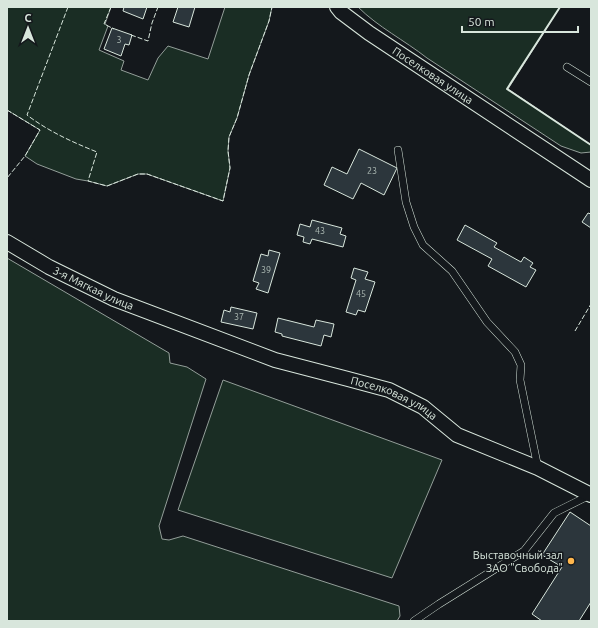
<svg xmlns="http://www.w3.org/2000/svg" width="598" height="628" viewBox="0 0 598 628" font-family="Ubuntu,sans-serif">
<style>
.green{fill:#1a2d24;stroke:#939e99}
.building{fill:#2c363c;stroke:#d8e6dc}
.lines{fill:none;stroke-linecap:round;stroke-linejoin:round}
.service-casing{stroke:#d8e6dc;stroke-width:8}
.minor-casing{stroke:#d8e6dc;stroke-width:16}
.service{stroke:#14181c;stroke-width:7}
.minor{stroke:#14181c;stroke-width:14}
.fence{stroke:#d8e6dc;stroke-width:1;stroke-dasharray:5 2;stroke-linecap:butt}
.wall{stroke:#d8e6dc;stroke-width:2}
.poi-dot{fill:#ffb74d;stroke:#14181c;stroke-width:1.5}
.labels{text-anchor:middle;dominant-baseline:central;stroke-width:3;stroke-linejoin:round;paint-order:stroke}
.number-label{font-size:9px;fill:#adbab4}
.street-label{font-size:11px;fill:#d8e6dc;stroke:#14181c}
.poi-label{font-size:11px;fill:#d8e6dc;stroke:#14181c;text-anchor:end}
</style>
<rect width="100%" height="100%" fill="#14181c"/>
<path class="green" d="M7,7H111L105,24L108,26L99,50L124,61L121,70L148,80L158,58L168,46L208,59L225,7H272L269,21L249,75L237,118L229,137L228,151L230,168L223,201L147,174H138L107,186L88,181L76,179L37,164L25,156L40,130L7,110Z
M358,7H560L508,89L591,145V152L581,153L561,146L427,58C404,40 378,27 358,7Z
M7,258L169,353L170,363L187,367L206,379L159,526L162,539L169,540L183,536L399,606L400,616L397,621H7Z
M223,380L442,460L392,578L178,510Z"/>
<path class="building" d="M124,7H147L143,19L123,11Z
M178,7H195L189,27L173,22Z
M112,28L132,35L129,45L125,44L121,56L104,49Z
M359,149L397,168L384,195L361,183L353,199L324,185L332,167L347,174Z
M588,213L591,214V228L582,222Z
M312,220L342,228L340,234L346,236L343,247L312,239L310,244L303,242L304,237L297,235L300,224L310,227Z
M465,225L497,243L494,247L521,262L524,257L533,263L530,267L536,270L526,287L488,266L492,259L457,240Z
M269,250L280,253L268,293L256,289L259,283L253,281L261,254L268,256Z
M354,268L368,272L365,279L375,282L365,312L358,310L356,315L346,312L356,280L351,278Z
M231,307L257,313L253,329L221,322L224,310L230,312Z
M278,318L314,327L316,320L334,324L331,337L324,335L321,346L282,336V334L275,332Z
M570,512L591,526V602L579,621H542L532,614L562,567L542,555Z"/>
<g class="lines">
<defs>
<path id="service" d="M567,67L591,82
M398,150L406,202L414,227L423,245L452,271L487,322L515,352L521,365L520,380L538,468
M414,621L439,604L524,551L554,513L590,495"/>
<g id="minor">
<path id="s1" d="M337,7L341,12L369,33L591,180"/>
<path id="s2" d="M7,242L49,267L114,299L275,360L348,379L389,390L423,407L457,435L538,468L591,495"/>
</g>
</defs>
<use href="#service" class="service-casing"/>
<use href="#minor" class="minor-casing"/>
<use href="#service" class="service"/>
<use href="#minor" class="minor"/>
<path class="fence" d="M68,7L27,115C48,131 72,142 97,152L88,181L107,186L138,174H147L223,201L230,168L228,151L229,137L237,118L249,75L269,21L272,7
M111,7L104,24L114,29
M131,35L148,41L152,23L158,7
M7,110L40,130L25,156L7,178
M575,331L591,304"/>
<path class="wall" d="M560,7L507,89L591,145"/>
</g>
<circle class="poi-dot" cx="571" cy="561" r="4"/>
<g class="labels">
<g class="number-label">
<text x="119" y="40">3</text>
<text x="372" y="171">23</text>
<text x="320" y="231">43</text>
<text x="266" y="270">39</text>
<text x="361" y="294">45</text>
<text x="239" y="317">37</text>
</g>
<g class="street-label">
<text stroke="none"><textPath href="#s1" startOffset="118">Поселковая улица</textPath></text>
<text stroke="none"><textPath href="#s2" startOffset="98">3-я Мягкая улица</textPath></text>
<text stroke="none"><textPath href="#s2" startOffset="419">Поселковая улица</textPath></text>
</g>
<g class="poi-label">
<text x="563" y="555">Выставочный зал<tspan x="563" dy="13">ЗАО "Свобода"</tspan></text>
</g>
</g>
<rect width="598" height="628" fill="none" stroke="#d8e6dc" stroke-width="16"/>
<g transform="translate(28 28)" stroke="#14181c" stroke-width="3" paint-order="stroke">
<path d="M0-3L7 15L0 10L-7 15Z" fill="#d8e6dc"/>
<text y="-6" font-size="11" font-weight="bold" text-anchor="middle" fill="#d8e6dc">С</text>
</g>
<path d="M462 26v6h116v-6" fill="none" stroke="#d8e6dc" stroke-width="2"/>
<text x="468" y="26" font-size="12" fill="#d8e6dc" stroke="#14181c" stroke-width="3" paint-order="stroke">50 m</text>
</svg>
